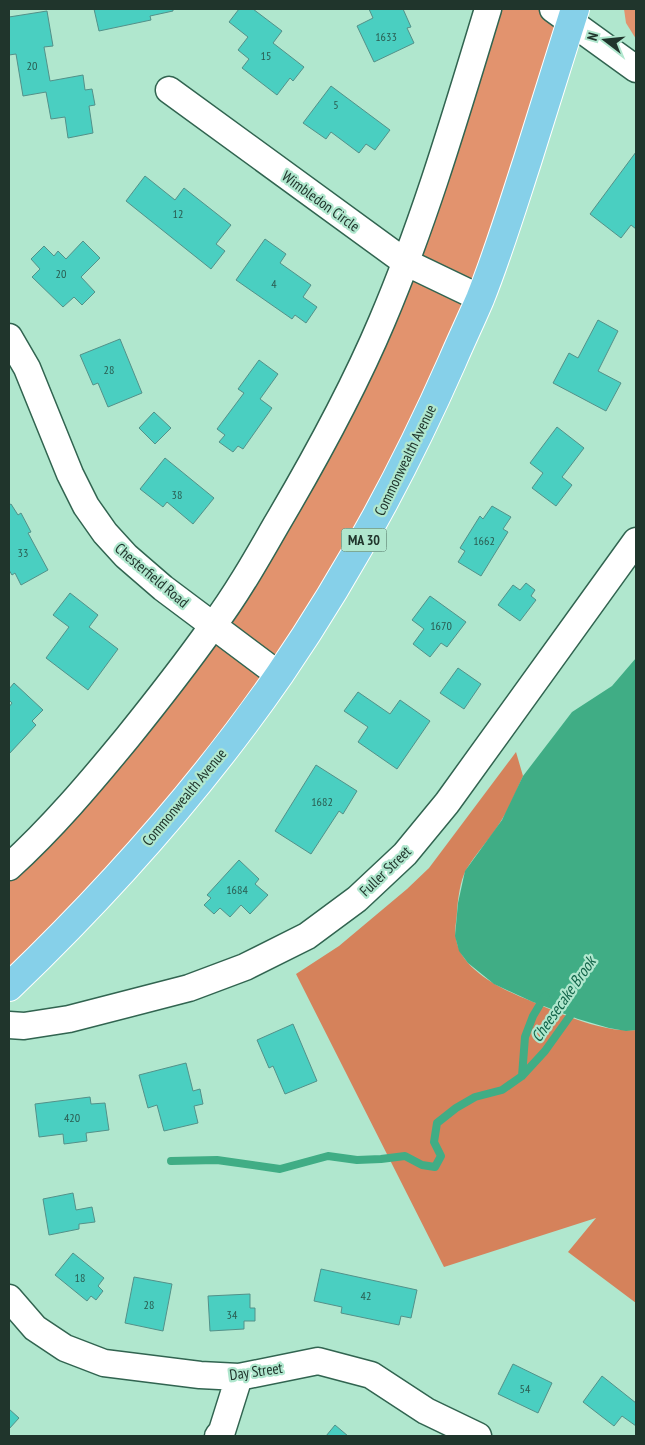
<svg xmlns="http://www.w3.org/2000/svg" width="645" height="1445" viewBox="0 0 645 1445" font-family="'PT Sans Narrow',sans-serif">
<style>
.green{fill:#e2936e}
.forest{fill:#d5825b}
.water{fill:#40ad85}
.lines{fill:none;stroke-linecap:round;stroke-linejoin:round}
.stream{stroke:#40ad85;stroke-width:8}
.building{fill:#4acfc1;stroke:#539189}
.minor-casing{stroke:#316450;stroke-width:29}
.primary-casing{stroke:#fff;stroke-width:30}
.minor{stroke:#fff;stroke-width:26}
.primary{stroke:#86d0e9;stroke-width:28}
.labels{text-anchor:middle;dominant-baseline:central;stroke-width:4.5;stroke-linejoin:round;paint-order:stroke}
.number-label{font-size:12px;fill:#2a5c51}
.shield{fill:#b0e7ce;stroke:#4b6a5d;stroke-width:1}
.shield-label{font-size:14px;font-weight:bold;fill:#20352c}
.street-label{font-size:15px;fill:#20352c;stroke:#b0e7ce}
.water-label{font-size:16px;font-style:italic;fill:#13654a;stroke:#b0e7ce}
</style>
<rect width="100%" height="100%" fill="#b0e7ce"/>
<path class="green" d="M488,9H575L480,298L279,675L9,987V867L153,706L344,402Z
M624,9H636V39L626,23Z"/>
<path class="forest" d="M516,752L523,776C516,791 510,807 501,821C491,838 476,853 466,870C460,881 458,899 457,911C457,919 454,929 456,938C460,970 503,990 531,1001C561,1014 603,1033 636,1030V1303L568,1252L596,1218L444,1267L296,974L339,946L407,889L429,868Z"/>
<path class="water" d="M636,658V1030L626,1031L609,1028L578,1019L533,1002L494,984L468,963L459,951L455,936L458,903L465,871L502,820L523,776L572,712L612,686Z"/>
<g class="lines">
<path class="stream" d="M522,1076L525,1037L533,1016L545,996
M171,1161L217,1160L280,1169L328,1156L357,1160L381,1159L405,1156L422,1165L435,1167L441,1156L434,1142L437,1123L456,1108L475,1097L502,1090L522,1076L545,1051L575,1009"/>
</g>
<path class="building" d="M94,9H173V11L150,16L151,20L99,31Z
M239,9H253L282,31L273,43L304,67L293,81L290,78L277,95L242,68L249,59L238,50L248,37L229,22Z
M369,9H403L411,27L407,28L414,43L374,62L357,26L373,18Z
M47,11L53,46L44,47L50,81L83,75L85,90L92,89L95,105L89,106L93,133L68,138L65,117L51,119L46,92L23,96L16,54L9,55V17Z
M331,86L390,130L375,150L366,144L359,153L331,132L326,139L303,123Z
M636,152V229L631,225L621,238L590,214Z
M145,176L175,200L184,188L231,225L216,244L225,251L211,269L126,201Z
M265,239L286,254L280,263L311,285L303,297L317,307L306,323L295,315L292,319L236,280Z
M83,241L100,258L81,277L95,292L82,305L74,297L63,307L32,277L40,269L31,259L44,246L54,256L58,251L66,259Z
M598,320L618,331L598,371L621,383L606,411L553,383L569,353L578,358Z
M120,339L142,393L108,407L98,383L93,385L80,355Z
M259,360L278,374L260,399L272,408L243,449L238,446L233,452L219,442L225,435L217,429L244,393L238,389Z
M154,412L171,428L155,444L139,428Z
M557,427L584,448L562,477L572,485L556,506L532,488L543,473L530,463Z
M165,458L214,498L193,524L167,502L163,507L140,489Z
M11,504L18,515L21,513L31,532L28,533L48,570L21,585L15,573L12,575L9,570V505Z
M492,506L511,517L503,529L508,532L481,576L458,562L465,551L460,548L480,516L483,519Z
M526,583L535,590L531,596L536,600L520,621L498,605L513,585L520,590Z
M70,593L98,615L89,627L118,649L88,690L46,658L69,627L53,615Z
M430,596L466,622L447,647L441,643L430,657L413,644L424,629L412,620Z
M458,668L481,684L464,709L440,693Z
M14,683L43,710L32,721L36,725L9,754V707L12,703L9,700V689Z
M358,692L390,714L400,700L430,721L397,769L358,742L368,727L344,711Z
M316,765L357,791L343,814L339,811L311,854L275,831Z
M239,860L259,879L255,884L268,895L250,914L241,905L230,917L220,908L214,914L204,905L211,898L207,895Z
M293,1024L317,1081L285,1094L273,1066L269,1068L257,1040Z
M186,1063L193,1091L200,1089L203,1104L194,1106L198,1123L164,1131L157,1105L148,1108L139,1075Z
M90,1097L91,1104L105,1103L109,1130L86,1133L87,1141L64,1144L63,1134L39,1137L35,1104Z
M73,1193L76,1210L92,1207L95,1222L79,1224V1229L49,1235L43,1199Z
M73,1253L104,1278L98,1286L103,1291L96,1300L91,1296L87,1301L55,1275Z
M321,1269L417,1290L411,1318L401,1316L399,1325L341,1313L342,1307L314,1301Z
M134,1277L172,1284L163,1331L125,1323Z
M250,1294V1308H255V1321H244V1329L210,1331L208,1296Z
M513,1364L552,1383L538,1413L498,1394Z
M602,1376L636,1403V1426L622,1416L614,1426L583,1402Z
M9,1409L19,1418L9,1429Z
M335,1425L348,1436H326Z"/>
<g class="lines">
<defs>
<path id="minor" d="M553,9L636,69
M169,90L405,262L480,298
M9,337L27,368L70,474L86,506L105,533L126,556L163,588L279,675
M9,867C52,828 90,783 127,738C156,702 185,665 212,627C236,595 256,560 276,525C315,459 352,392 382,321C425,220 456,114 488,9
M9,1025L24,1026L69,1019L189,988L245,967L307,936L357,899L405,854L447,803L636,541
M9,1298L35,1328L65,1348L104,1363L200,1375L239,1377L318,1361L371,1375L426,1411L478,1436
M218,1436L222,1431L239,1377"/>
<path id="primary" d="M9,987C108,892 202,787 280,674C347,576 404,471 452,362C461,341 471,320 480,299C498,254 512,208 527,162C543,111 559,60 575,9"/>
</defs>
<use href="#minor" class="minor-casing"/>
<use href="#primary" class="primary-casing"/>
<use href="#minor" class="minor"/>
<use href="#primary" class="primary"/>
</g>
<g class="labels">
<g class="number-label">
<text x="386" y="36">1633</text>
<text x="266" y="55">15</text>
<text x="32" y="65">20</text>
<text x="336" y="104">5</text>
<text x="178" y="213">12</text>
<text x="61" y="273">20</text>
<text x="274" y="283">4</text>
<text x="109" y="369">28</text>
<text x="177" y="494">38</text>
<text x="484" y="540">1662</text>
<text x="23" y="552">33</text>
<text x="441" y="625">1670</text>
<text x="322" y="801">1682</text>
<text x="237" y="889">1684</text>
<text x="72" y="1117">420</text>
<text x="80" y="1277">18</text>
<text x="366" y="1295">42</text>
<text x="149" y="1304">28</text>
<text x="232" y="1314">34</text>
<text x="525" y="1388">54</text>
</g>
<rect class="shield" x="341.5" y="528.5" width="45" height="23" rx="4"/>
<g class="shield-label">
<text x="364" y="540">MA 30</text>
</g>
<g class="street-label">
<text transform="translate(321 201) rotate(36)">Wimbledon Circle</text>
<text transform="translate(405 460) rotate(-64)">Commonwealth Avenue</text>
<text transform="translate(152 575) rotate(40)">Chesterfield Road</text>
<text transform="translate(184 797) rotate(-50)">Commonwealth Avenue</text>
<text transform="translate(385 871) rotate(-44)">Fuller Street</text>
<text transform="translate(256 1371) rotate(-8)">Day Street</text>
</g>
<g class="water-label">
<text transform="translate(563 999) rotate(-55)">Cheesecake Brook</text>
</g>
</g>
<rect width="645" height="1445" fill="none" stroke="#20352c" stroke-width="20"/>
<g transform="translate(605 40) rotate(286)" stroke="#b0e7ce" stroke-width="4" paint-order="stroke">
<path d="M0-4L9 19L0 12L-9 19Z" fill="#20352c"/>
<text y="-8" font-size="14" font-weight="bold" text-anchor="middle" fill="#20352c">N</text>
</g>
</svg>
